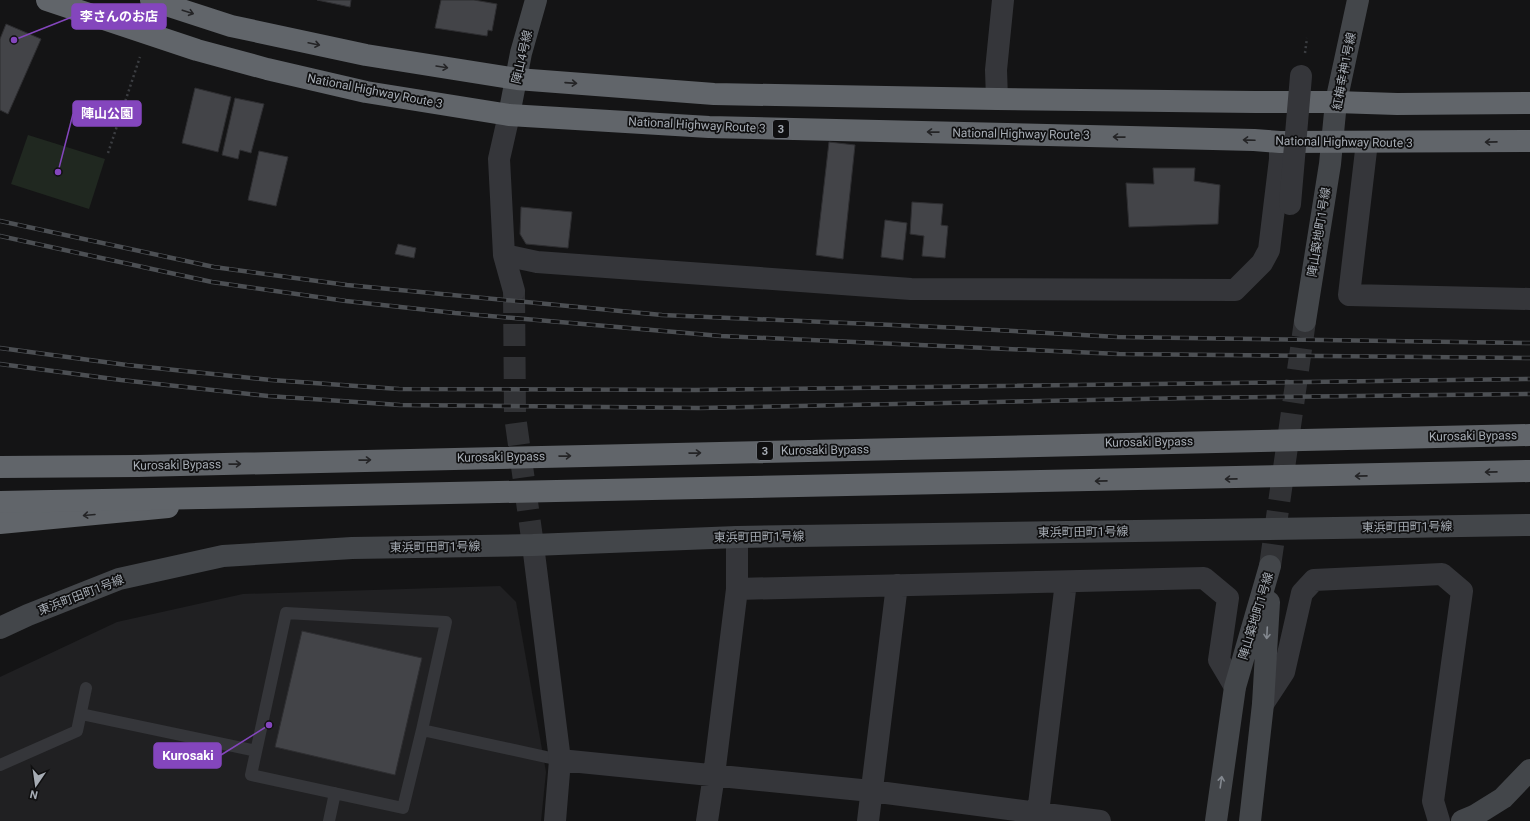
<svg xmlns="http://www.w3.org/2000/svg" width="1530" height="821" viewBox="0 0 1530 821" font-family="Roboto,'Noto Sans JP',sans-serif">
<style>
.built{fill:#202022}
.green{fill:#202820}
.building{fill:#434448;stroke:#2e2e31}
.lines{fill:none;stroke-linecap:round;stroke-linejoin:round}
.street-tunnel{stroke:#313235;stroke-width:22;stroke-dasharray:22 11;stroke-linecap:butt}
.secondary-tunnel{stroke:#313235;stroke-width:22;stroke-dasharray:22 11;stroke-linecap:butt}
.path{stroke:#3b3d41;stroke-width:2.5;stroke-dasharray:2 3;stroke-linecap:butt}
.lane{stroke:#35363a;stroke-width:12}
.street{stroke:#35363a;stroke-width:22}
.secondary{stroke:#43464a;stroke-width:22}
.highway{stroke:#61656a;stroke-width:22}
.rail-casing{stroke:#4c4f53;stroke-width:4.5}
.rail{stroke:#0f0f10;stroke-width:3;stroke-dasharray:9;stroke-linecap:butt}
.street-bridge{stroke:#35363a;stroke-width:22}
.highway-bridge{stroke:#61656a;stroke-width:22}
.oneway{stroke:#242426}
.oneway2{stroke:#83888f}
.labels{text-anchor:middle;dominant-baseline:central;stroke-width:3.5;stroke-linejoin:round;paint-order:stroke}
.shield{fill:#0f0f10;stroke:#797d83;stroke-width:1}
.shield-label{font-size:11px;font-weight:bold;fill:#a6acb4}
.street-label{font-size:12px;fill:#a6acb4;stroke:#0f0f10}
.leader{fill:none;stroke:#8446bd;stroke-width:1.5}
.callout-dot{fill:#8446bd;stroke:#0f0f10;stroke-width:1.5}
.callout{fill:#8446bd;stroke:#8446bd;stroke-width:1.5}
.callout-label{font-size:13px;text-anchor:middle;font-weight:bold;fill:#fff}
</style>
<rect width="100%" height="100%" fill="#141415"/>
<path class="built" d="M500,586L516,602L546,772L541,821H0V677L117,622L243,594Z"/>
<path class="green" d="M28,135L105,159L89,209L11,184Z"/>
<path class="building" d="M317,0H351L350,7Z
M441,0H474L497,4L492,31L488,30L487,36L435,28Z
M6,24L41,39L8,114L0,110V39Z
M195,88L231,97L218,152L182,143Z
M235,98L264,104L251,153L240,150L238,159L222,155Z
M829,142L855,145L843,259L816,255Z
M259,151L288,157L276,206L248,200Z
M1153,168H1195L1194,181L1220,185L1218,224L1129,227L1126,183L1154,184Z
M912,202L943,204L941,225L948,226L945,258L922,256L924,236L910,234Z
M521,207L572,212L568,248L526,244L520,234Z
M885,220L907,223L903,260L881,257Z
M398,244L416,248L414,258L395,254Z
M302,631L422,658L395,775L275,747Z"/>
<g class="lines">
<path class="street-tunnel" d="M514,291L515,416L533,545"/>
<path class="secondary-tunnel" d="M1270,566L1305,321"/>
<path class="path" d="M1305,53L1307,38
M108,153L140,57"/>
<path class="lane" d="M81,714L256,751
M422,730L403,808L251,775L286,613L446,622L422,730L560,760
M0,765L77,731L86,688
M329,821L335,793"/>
<path class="street" d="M997,99L996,70L1003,0
M509,115L499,159L504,255L514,291
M1367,142L1349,295L1530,299
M504,255L537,262L911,289L1235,290L1262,263L1269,250L1280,159V142
M533,545L560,760L555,821
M737,589L1204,578L1228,598L1219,660L1235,687
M1263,704L1284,672L1302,593L1314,580L1442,574L1462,591L1433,801L1439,821
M560,760L871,791L1100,821
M707,821L714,775L737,589V537
M868,821L897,585
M1037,821L1066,582"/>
<path class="secondary" d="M509,115L521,53L536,0
M1305,321L1330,164L1336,102L1358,0
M0,628L28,615L119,579L223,556L352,548L533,545L737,537L1530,525
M1216,821L1235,687L1270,566
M1250,821L1263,704L1269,602
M1462,821L1474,816L1503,798L1530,770"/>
<path class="highway" d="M47,0L197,50L267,69L366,92L509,115L709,127L1254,140L1280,142L1530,141
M151,0L231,26L366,55L517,79L714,94L997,99L1255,102H1336L1397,104L1530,103
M0,523L168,507"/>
<defs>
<path id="rail" d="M0,221L214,267L347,285L662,315L961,328L1118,337L1530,343
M0,236L212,282L346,301L455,313L721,336L1119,354L1530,358
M0,348L127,365L271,380L399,389L696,390L1530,379
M0,364L121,380L268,396L400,405L699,408L1190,398L1530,394"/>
</defs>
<use href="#rail" class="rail-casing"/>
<use href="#rail" class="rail"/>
<path class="street-bridge" d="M1290,204L1301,76"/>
<path class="highway-bridge" d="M0,467L138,466L1530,435
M0,502C510,489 1020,485 1530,471"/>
</g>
<defs><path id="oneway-shaft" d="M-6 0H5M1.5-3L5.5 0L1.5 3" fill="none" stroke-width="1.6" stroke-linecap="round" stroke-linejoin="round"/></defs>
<g class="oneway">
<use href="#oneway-shaft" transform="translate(188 12) rotate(18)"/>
<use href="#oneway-shaft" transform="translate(314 44) rotate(12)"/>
<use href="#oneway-shaft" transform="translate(442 67) rotate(9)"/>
<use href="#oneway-shaft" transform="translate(571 83) rotate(4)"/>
<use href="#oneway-shaft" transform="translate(933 132) rotate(-179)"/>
<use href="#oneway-shaft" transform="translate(1119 137) rotate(-179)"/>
<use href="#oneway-shaft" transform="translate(1249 140) rotate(-178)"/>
<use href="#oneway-shaft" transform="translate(1491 142) rotate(179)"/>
<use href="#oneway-shaft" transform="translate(695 453) rotate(-1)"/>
<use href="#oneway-shaft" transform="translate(565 456) rotate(-1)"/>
<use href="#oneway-shaft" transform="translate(365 460) rotate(-1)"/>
<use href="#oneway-shaft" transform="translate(235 464) rotate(-1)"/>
<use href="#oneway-shaft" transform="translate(1491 472) rotate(179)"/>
<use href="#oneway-shaft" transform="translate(1361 476) rotate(179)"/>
<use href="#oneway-shaft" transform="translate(1231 479) rotate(179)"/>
<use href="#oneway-shaft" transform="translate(1101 481) rotate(179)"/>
<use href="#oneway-shaft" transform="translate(89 515) rotate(175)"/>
</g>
<g class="oneway2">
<use href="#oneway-shaft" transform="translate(1267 633) rotate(93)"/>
<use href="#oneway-shaft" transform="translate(1221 782) rotate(-82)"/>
</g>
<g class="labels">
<g class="shield">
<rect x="773" y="120" width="16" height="18" rx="3"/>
<rect x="757" y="442" width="16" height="18" rx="3"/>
</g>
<g class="shield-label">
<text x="781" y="129">3</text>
<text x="765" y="451">3</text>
</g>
<g class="street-label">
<text transform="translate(522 57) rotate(-77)">陣山4号線</text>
<text transform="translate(1344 71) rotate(-79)">紅梅幸神1号線</text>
<text transform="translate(375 91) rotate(11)">National Highway Route 3</text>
<text transform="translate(697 125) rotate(3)">National Highway Route 3</text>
<text transform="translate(1021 134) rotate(1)">National Highway Route 3</text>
<text transform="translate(1344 142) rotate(1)">National Highway Route 3</text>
<text transform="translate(1319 232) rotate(-81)">陣山築地町1号線</text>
<text transform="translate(1473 436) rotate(-1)">Kurosaki Bypass</text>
<text transform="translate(1149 442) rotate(-1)">Kurosaki Bypass</text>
<text transform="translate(825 450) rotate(-1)">Kurosaki Bypass</text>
<text transform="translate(501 457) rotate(-1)">Kurosaki Bypass</text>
<text transform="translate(177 465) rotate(-1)">Kurosaki Bypass</text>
<text transform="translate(1407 527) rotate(-1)">東浜町田町1号線</text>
<text transform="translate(1083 532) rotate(-1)">東浜町田町1号線</text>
<text transform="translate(759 537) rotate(-1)">東浜町田町1号線</text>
<text transform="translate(435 547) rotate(-1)">東浜町田町1号線</text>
<text transform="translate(81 595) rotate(-21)">東浜町田町1号線</text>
<text transform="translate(1256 616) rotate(-73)">陣山築地町1号線</text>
</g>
</g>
<path class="leader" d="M14 40L72 17M58 172L73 114M269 725L221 755"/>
<g class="callout-dot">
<circle cx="14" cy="40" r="4"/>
<circle cx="58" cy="172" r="4"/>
<circle cx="269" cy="725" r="4"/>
</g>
<g class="callout">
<rect x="72" y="4" width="94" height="25" rx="4"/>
<rect x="73" y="101" width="68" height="25" rx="4"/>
<rect x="154" y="743" width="67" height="25" rx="4"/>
</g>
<g class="callout-label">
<text x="119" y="21">李さんのお店</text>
<text x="107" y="118">陣山公園</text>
<text x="188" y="760">Kurosaki</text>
</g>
<g transform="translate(36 785) rotate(193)" stroke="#0f0f10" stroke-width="3" paint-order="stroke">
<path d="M0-3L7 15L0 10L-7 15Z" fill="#a6acb4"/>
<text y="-6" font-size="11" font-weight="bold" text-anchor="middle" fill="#a6acb4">N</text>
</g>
</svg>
